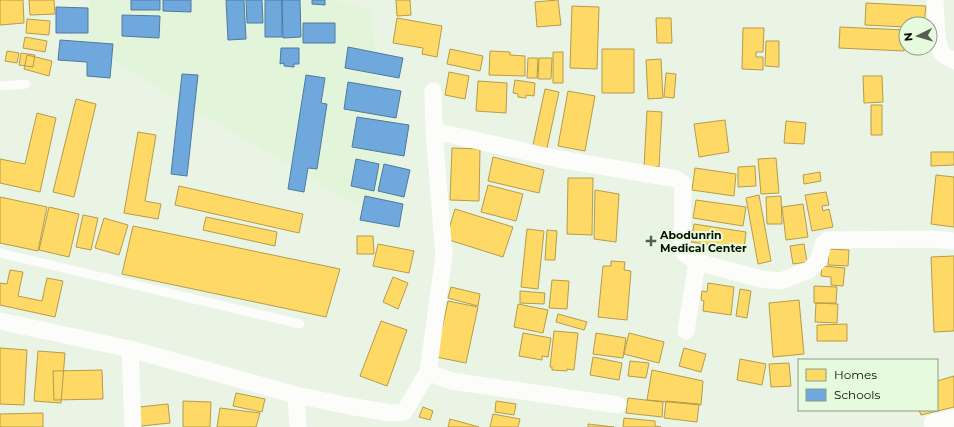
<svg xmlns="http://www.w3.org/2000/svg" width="954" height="427" viewBox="0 0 954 427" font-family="Montserrat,sans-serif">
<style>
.built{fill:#e2f5da}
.homes{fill:#ffd966;stroke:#b59c49}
.schools{fill:#6fa8dc;stroke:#507a9c}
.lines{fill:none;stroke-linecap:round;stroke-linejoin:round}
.service{stroke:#fcfdfb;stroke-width:9}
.minor{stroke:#fcfdfb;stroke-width:17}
.poi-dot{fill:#565e53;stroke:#e6fbdd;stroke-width:1.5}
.labels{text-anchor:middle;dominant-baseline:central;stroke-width:4;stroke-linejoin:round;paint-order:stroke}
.poi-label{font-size:11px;font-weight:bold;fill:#070e05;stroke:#e6fbdd;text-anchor:start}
</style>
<rect width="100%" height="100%" fill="#e9f4e4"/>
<path class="built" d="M89,0H335L370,10L399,231L55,26L57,10L90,26Z"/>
<path class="homes" d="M0,0H23L24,23L0,25Z
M29,0H54L55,14L30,15Z
M396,0H410L411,15L397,16Z
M558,0L561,25L537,27L535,2Z
M866,3L926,6L924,24H906V27L865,25Z
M572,6L599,7L597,69L570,68Z
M397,18L442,26L437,57L422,54L423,48L393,43Z
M656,18H671L672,43H657Z
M27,19L50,21L49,35L26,33Z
M840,27L905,30L904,51L839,48Z
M743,28H764L763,52H756V57H763V70L742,69Z
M25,37L47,41L45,52L23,48Z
M766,41H779V67L765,66Z
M450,49L483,56L480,71L447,64Z
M602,49H634V93H602Z
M7,51L19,53L17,63L5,61Z
M490,51L510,52V55L525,56V76L489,75Z
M553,52H563V83H553Z
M21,53L35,55L33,67L19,65Z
M27,55L52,61L49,76L24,69Z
M528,58H538L537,78H527Z
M539,58H552L551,79H538Z
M661,59L663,98L648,99L646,60Z
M449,72L469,76L465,99L445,95Z
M666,73L676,74L674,98L664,97Z
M863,76H882L883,102L864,103Z
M515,80L535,83L534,96L526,95V98L518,97V94L513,93Z
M478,81L507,83L506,113L476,111Z
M545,89L559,92L547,148L533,145Z
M568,91L595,96L585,151L558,146Z
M76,99L96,104L74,197L53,192Z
M871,105H882V135H871Z
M647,111L662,112L659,167H644Z
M37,113L56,118L40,192L0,183V159L25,164Z
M725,120L729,152L699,157L694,124Z
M786,121L806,123L804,144L784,143Z
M138,132L156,135L145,201L161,204L158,219L124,213Z
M452,148L480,149L479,201L450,200Z
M931,152H954V165L931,166Z
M493,157L544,170L539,193L488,181Z
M776,158L779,193L761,194L758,159Z
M755,166L756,186L738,187V167Z
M695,168L736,174L734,196L692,190Z
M820,172L821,181L804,184L803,175Z
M936,175L954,177V227L931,224Z
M568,178H593L592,235L567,234Z
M488,185L523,194L516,221L481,212Z
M179,186L303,214L299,233L175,205Z
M595,190L619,194L616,242L594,239Z
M826,192L829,205L822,206L823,211L829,209L833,227L812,231L805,195Z
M759,195L771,261L758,264L746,198Z
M781,196L782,224H767L766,197Z
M0,197L47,207L38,251L0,243Z
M696,200L746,207L743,226L693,218Z
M803,204L808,237L786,240L782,207Z
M49,207L79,214L69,257L39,250Z
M455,209L513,227L503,257L446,239Z
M83,215L98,218L91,250L76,247Z
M206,217L277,232L275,246L203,230Z
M104,218L128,225L119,255L95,248Z
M694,224L746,232L744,249L691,242Z
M133,226L340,269L326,317L122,274Z
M527,229L544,231L538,289L521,287Z
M547,230L557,231L555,260H545Z
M357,236H373L374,254H357Z
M378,244L414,251L409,273L373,266Z
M804,244L807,262L793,264L790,246Z
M829,249L849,250L848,266L828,265Z
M954,256V331L934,332L931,257Z
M611,261L625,262L624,270L631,271L627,320L598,317L603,266H611Z
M822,266L845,268L843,286L831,285V277L821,276Z
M10,270L23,272L18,296L42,301L47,278L63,281L55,317L0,305V283L7,284Z
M393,277L408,283L398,309L383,302Z
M552,280L569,281L567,309L549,308Z
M708,283L734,287L731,315L703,311L704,301L701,300L702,291L707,292Z
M814,286L837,287L836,303H814Z
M451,287L480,294L478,306L448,298Z
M740,289L751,291L747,318L736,316Z
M520,291L545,293L544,304L520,303Z
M799,300L804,354L773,357L769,303Z
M448,301L478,307L466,363L436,357Z
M816,303L838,304L837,323L815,322Z
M518,304L548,310L543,333L514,327Z
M558,314L587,322L584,330L556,322Z
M381,321L407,330L387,386L360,376Z
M847,324V341H817V325Z
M554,331L578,333L574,370L567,369V371L552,370V367H550Z
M523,333L551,338L548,357L542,356V360L519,356Z
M596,333L626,338L623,358L593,354Z
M629,333L664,342L659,363L624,354Z
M0,348L27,350L24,405L0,404Z
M684,348L706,354L701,372L679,366Z
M38,351L65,353L61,403L34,401Z
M593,357L622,363L619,380L590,375Z
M740,359L766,364L762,385L737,380Z
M630,361L649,363L646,378L628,376Z
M789,363L791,386L771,387L769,364Z
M102,370L103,399L54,400L53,371Z
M652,370L703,381L701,405L647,400Z
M954,376V407L921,415L919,410H937V381Z
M236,393L265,399L262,412L233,406Z
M628,398L663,402L662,417L626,413Z
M183,401L211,402L210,427H183Z
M496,401L516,404L514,415L495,412Z
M666,401L699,404L697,422L664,418Z
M168,404L170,423L141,426L139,407Z
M423,407L433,411L430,420L419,417Z
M220,408L260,413L256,427H217Z
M43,413V427H0V414Z
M493,414L520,419L518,427H490Z
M624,418L655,421V426L661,427H623Z
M450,419L479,427H448Z
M588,424L614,427H588Z"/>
<path class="schools" d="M131,0H160V10H131Z
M163,0H191V12L163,11Z
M226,0H244L246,39L228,40Z
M246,0H262L263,23H247Z
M265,0H282V37H265Z
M282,0H300L301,37L283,38Z
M312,0H325V5L312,4Z
M56,7L88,8V33H56Z
M122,15L160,16L159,38L122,36Z
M303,23H335V43H303Z
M60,40L113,44L110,78L87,76V62L58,60Z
M348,47L403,58L399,78L345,68Z
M281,48H299V64H294V67L284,66V63L280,64Z
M182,74L198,75L187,176L171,174Z
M306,75L325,78L321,103L327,104L317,169L308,168L304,192L288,189Z
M348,82L401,91L396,118L344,109Z
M357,117L409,125L404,156L352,147Z
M356,159L379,164L374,191L351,186Z
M384,164L410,170L404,197L378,191Z
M365,196L403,204L399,227L360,220Z"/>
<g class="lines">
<path class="service" d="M0,86L26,84
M0,253L300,324"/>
<path class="minor" d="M935,0L937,39L942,54L954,61
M434,131L559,159L677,179L683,184L682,247L685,254L697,262L761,279L781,281L809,270L819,260L823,244L828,240L931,239L954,241
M0,321L130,349L296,395L349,406L391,413L404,412L428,372L444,255L434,131L433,91
M686,331L697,262
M130,349L133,427
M428,372L451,381L618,405
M296,395L298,427
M932,423L954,418"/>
</g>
<path class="poi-dot" d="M649 235h4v4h4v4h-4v4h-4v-4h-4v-4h4z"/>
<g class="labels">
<g class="poi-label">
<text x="660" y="235">Abodunrin<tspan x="660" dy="13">Medical Center</tspan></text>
</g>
</g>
<rect x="798" y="359" width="140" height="52" fill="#e6fbdd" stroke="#8d9c87"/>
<rect x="806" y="369" width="20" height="12" fill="#ffd966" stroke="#8d9c87"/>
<text x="834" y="379" font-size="12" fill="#070e05">Homes</text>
<rect x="806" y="389" width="20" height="12" fill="#6fa8dc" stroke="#8d9c87"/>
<text x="834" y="399" font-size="12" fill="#070e05">Schools</text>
<g transform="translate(918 36) rotate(265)"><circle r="19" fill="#e6fbdd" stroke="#8d9c87"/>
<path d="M0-3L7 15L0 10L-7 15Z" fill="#565e53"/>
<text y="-6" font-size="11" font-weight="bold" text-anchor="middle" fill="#070e05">N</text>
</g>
</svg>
